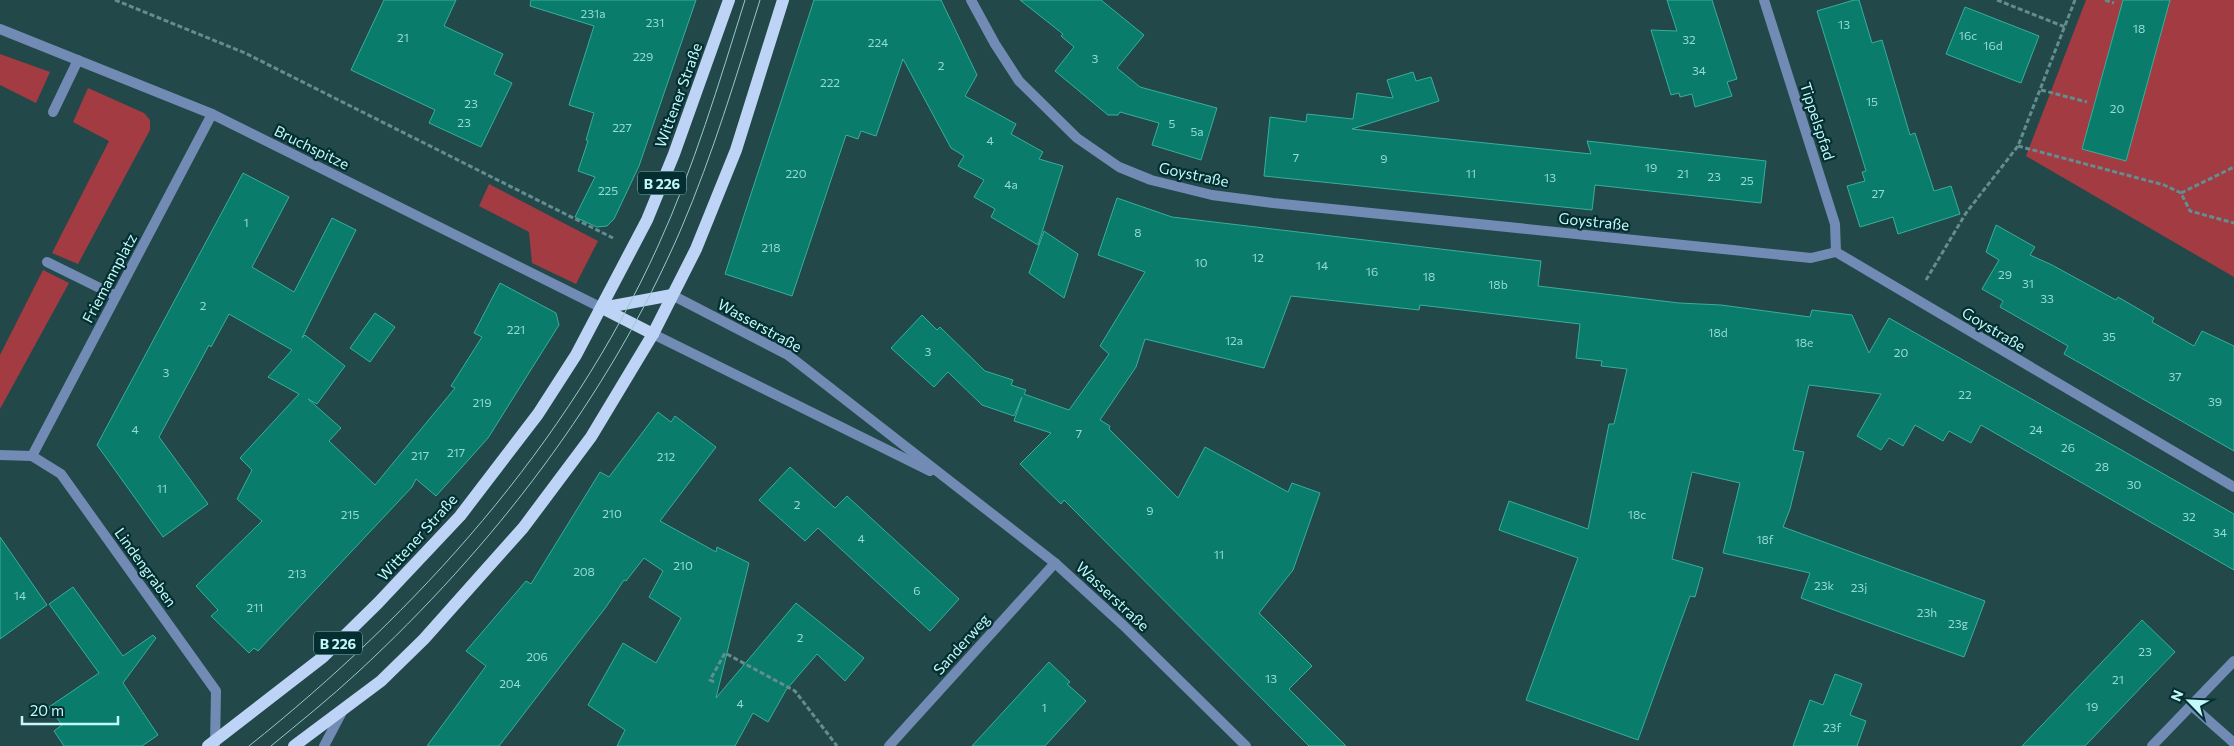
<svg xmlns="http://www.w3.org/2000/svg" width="2234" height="746" font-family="Commissioner,sans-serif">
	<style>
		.green { fill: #a33b43 }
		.building { fill: #097c6c; stroke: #37af9b }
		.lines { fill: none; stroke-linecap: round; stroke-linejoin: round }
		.path { stroke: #628e90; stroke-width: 3; stroke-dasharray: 5 2.5; stroke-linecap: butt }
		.service { stroke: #718bb5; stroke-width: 10 }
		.minor { stroke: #718bb5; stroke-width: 10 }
		.tertiary { stroke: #718bb5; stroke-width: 10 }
		.primary { stroke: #bed4f6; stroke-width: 12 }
		.tram { stroke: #97c9cb; stroke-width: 1 }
		.labels { text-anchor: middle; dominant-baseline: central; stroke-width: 4.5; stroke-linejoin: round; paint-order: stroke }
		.number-label { font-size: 12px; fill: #94dad7 }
		.shield { fill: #042e30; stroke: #8abcbe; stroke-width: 1 }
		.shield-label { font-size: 14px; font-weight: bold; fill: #c3f9fb }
		.street-label { font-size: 15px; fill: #c3f9fb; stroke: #042e30 }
	</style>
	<rect width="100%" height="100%" fill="#22484a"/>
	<!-- green -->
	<g class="green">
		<path d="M2086,0H2234V277L2026,156Z"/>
		<path d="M0,54L50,72L36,103L0,85Z"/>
		<path d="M88,88L144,113L150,120V130L78,264L52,253L109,141L73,122Z"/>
		<path d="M489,184L598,241L576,284L532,263L529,232L479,206Z"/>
		<path d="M43,270L69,283L0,409V355Z"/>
	</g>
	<!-- building -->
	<g class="building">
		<path d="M384,0H456L444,26L503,54L494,74L512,83L481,147L429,123L435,110L351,70Z"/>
		<path d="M531,0H696L639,166L614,219L607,226L597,227L575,217L595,177L578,171L588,141L586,140L594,113L569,105L594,26L530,6Z"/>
		<path d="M814,0H941L977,75L965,96L1016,124L1011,134L1043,152L1039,159L1063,166L1038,245L991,217L995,209L974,197L984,180L958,166L964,156L951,148L903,59L876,136L861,131L858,139L846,135L792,296L725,274Z"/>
		<path d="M1020,0H1101L1144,35L1117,68L1140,87L1217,108L1201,160L1152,145L1159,123L1120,112L1118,115H1108L1055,71L1074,47L1061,36L1063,34Z"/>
		<path d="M1667,0H1712L1737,79L1727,82L1732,96L1695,107L1692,94L1680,97L1679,93L1671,95L1651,30L1677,31Z"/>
		<path d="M1854,0H1859L1872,43L1882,40L1910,135L1915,133L1934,191L1951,186L1960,214L1898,234L1893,217L1860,227L1847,186L1865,181L1862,172L1866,171L1817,11Z"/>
		<path d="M2123,0H2170L2126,161L2082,149Z"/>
		<path d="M1965,7L2039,36L2021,83L1946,54Z"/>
		<path d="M1413,72L1416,81L1431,77L1439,101L1352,129L1591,154L1587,141L1766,161L1761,203L1595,185L1592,210L1264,176L1270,117L1306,122L1307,114L1353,119L1357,93L1393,98L1387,80Z"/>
		<path d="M243,173L289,197L252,267L294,292L332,218L356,230L302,338L305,335L345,366L317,404L308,399L341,428L329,441L375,485L455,388L451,386L482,337L474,333L500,283L556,313L559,325L488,438L436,496L416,479L412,487L258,651L254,648L249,653L211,616L218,610L196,586L262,521L237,499L252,470L240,458L299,394L268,377L292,350L229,314L211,347L209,345L159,437L208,504L163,537L97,445Z"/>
		<path d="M1117,198L1172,217L1541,261L1538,286L1679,303L1721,305L1810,317L1812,310L1852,315L1869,353L1889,318L2234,514V570L1981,425L1971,443L1949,431L1943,441L1915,425L1903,446L1889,438L1881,450L1857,436L1881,394L1809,385L1793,450L1804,452L1790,509L1783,527L1985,601L1964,657L1801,598L1810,573L1723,553L1740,483L1692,472L1672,559L1703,568L1695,597L1690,596L1638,740L1526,700L1578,558L1499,530L1509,501L1588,529L1609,424H1614L1627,369L1601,366L1602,361L1576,358L1580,324L1420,305L1419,310L1291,296L1264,368L1145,339L1136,367L1100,420L1110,426L1109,429L1178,498L1205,447L1288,492L1292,483L1320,493L1293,570L1259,613L1312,666L1289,689L1346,746H1309L1064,500L1061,504L1020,464L1051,433L1014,421L1022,397L1014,416L982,405L948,372L934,387L891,348L922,315L937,330L940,327L985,371L1013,380L1011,385L1026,390L1024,394L1069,410L1109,354L1100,346L1145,272L1098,255Z"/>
		<path d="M1996,225L2035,247L2030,255L2052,265L2116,300L2118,297L2154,318L2152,322L2194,346L2202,331L2234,346V451L2064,354L2068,346L2000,307L2003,301L1982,289L1999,260L1986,252Z"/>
		<path d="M1044,231L1078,254L1064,298L1029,273Z"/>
		<path d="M375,313L395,327L370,362L350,348Z"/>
		<path d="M658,412L671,422L675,416L716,447L660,521L716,552L717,547L749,563L716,698L796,603L864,658L845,681L817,654L786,690L768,722L753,713L735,746H617L625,730L588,705L623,643L656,663L681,618L649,597L663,571L644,558L626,581L624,580L606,607L499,746H427L486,666L466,651L526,581L531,584L600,472L609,477Z"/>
		<path d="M790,467L835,508L847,496L959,599L930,631L818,528L805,541L759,500Z"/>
		<path d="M0,537L47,605L0,639Z"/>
		<path d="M73,587L123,656L153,635L156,638L123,683L158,735L142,746H64L54,731L62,725L49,707L99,673L49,604Z"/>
		<path d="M2142,620L2175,652L2147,681L2085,746H2022Z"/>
		<path d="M1049,662L1070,682L1067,684L1086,701L1045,746H972Z"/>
		<path d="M1835,674L1862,684L1850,715L1866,721L1857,746H1793L1810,700L1823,705Z"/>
	</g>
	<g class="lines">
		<!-- path -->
		<g class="path">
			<path d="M115,0L245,53L613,238"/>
			<path d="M1997,0L2065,27"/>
			<path d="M2105,0L2114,3"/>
			<path d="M2041,90L2087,102"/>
			<path d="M2018,146L2164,185L2181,193L2190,211L2234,223"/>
			<path d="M2181,193L2234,167"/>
			<path d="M1926,280L1966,213L2018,146L2075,0"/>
			<path d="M714,682L710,680L725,653L795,691L837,746"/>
		</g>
		<!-- service -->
		<g class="service">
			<path d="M53,112L78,60"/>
			<path d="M47,262L116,296"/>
		</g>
		<!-- minor -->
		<g class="minor">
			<path d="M971,0L995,44L1019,81L1077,138L1119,167L1151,180L1212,195L1273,203L1811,258L1836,252L2234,487"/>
			<path d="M1764,0L1835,224L1836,252"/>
			<path d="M0,29L212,114L602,308"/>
			<path d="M0,455L32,456L61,474L216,691L215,745"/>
			<path d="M32,456L212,114"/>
			<path d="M2191,705L2234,743"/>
			<path d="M324,746L342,712"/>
			<path d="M889,746L1055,563"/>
			<path d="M2152,746L2234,661"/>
		</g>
		<!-- tertiary -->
		<g class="tertiary">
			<path d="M672,295L788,355L1055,563L1123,625L1246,746"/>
			<path d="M653,334L930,471"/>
		</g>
		<!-- primary -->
		<g class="primary">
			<path d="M602,308L672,295"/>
			<path d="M602,308L653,334"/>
			<path d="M208,746L323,657L378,603L460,516L538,414L576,355L647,220L674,154L729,0"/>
			<path d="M294,746L381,681L424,639L523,528L591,437L653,334L696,249L736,150L783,0"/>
		</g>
		<!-- tram -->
		<g class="tram">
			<path d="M249,746C418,611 567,446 658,246C694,167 719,83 745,0"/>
			<path d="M271,746C300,722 330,698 358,672C493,547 608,398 681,229C713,154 736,77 760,0"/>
		</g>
	</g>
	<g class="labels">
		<!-- number labels -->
		<g class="number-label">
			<text x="593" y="13">231a</text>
			<text x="655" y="22">231</text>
			<text x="1844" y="24">13</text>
			<text x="2139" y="28">18</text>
			<text x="1968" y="35">16c</text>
			<text x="403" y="37">21</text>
			<text x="1689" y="39">32</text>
			<text x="878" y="42">224</text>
			<text x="1993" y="45">16d</text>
			<text x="643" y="56">229</text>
			<text x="1095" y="58">3</text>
			<text x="941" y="65">2</text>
			<text x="1699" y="70">34</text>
			<text x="830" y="82">222</text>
			<text x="1872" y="101">15</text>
			<text x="471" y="103">23</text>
			<text x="2117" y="108">20</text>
			<text x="464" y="122">23</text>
			<text x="1172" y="123">5</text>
			<text x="622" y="127">227</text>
			<text x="1197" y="131">5a</text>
			<text x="990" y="140">4</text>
			<text x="1296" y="157">7</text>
			<text x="1384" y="158">9</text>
			<text x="1651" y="167">19</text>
			<text x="796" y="173">220</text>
			<text x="1471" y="173">11</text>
			<text x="1683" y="173">21</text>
			<text x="1714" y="176">23</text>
			<text x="1550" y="177">13</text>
			<text x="1747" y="180">25</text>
			<text x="1011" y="184">4a</text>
			<text x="608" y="190">225</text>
			<text x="1878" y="193">27</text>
			<text x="246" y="222">1</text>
			<text x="1138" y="232">8</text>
			<text x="771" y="247">218</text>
			<text x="1258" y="257">12</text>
			<text x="1201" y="262">10</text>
			<text x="1322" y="265">14</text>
			<text x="1372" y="271">16</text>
			<text x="2005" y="274">29</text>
			<text x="1429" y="276">18</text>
			<text x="2028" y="283">31</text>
			<text x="1498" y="284">18b</text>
			<text x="2047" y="298">33</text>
			<text x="203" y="305">2</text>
			<text x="516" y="329">221</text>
			<text x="1718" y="332">18d</text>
			<text x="2109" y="336">35</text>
			<text x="1234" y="340">12a</text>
			<text x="1804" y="342">18e</text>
			<text x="928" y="351">3</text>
			<text x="1901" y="352">20</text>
			<text x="166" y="372">3</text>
			<text x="2175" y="376">37</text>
			<text x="1965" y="394">22</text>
			<text x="2215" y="401">39</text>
			<text x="482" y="402">219</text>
			<text x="135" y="429">4</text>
			<text x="2036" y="429">24</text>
			<text x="1079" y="433">7</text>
			<text x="2068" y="447">26</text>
			<text x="456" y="452">217</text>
			<text x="420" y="455">217</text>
			<text x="666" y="456">212</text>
			<text x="2102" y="466">28</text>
			<text x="2134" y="484">30</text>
			<text x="162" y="488">11</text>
			<text x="797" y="504">2</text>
			<text x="1150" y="510">9</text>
			<text x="612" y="513">210</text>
			<text x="350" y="514">215</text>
			<text x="1637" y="514">18c</text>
			<text x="2189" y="516">32</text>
			<text x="2220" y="532">34</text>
			<text x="861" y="538">4</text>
			<text x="1765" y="539">18f</text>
			<text x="1219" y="554">11</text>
			<text x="683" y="565">210</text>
			<text x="584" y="571">208</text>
			<text x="297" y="573">213</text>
			<text x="1824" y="585">23k</text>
			<text x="1859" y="587">23j</text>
			<text x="917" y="590">6</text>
			<text x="20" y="595">14</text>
			<text x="255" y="607">211</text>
			<text x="1927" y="612">23h</text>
			<text x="1958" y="623">23g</text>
			<text x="800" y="637">2</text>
			<text x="2145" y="651">23</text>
			<text x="537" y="656">206</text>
			<text x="1271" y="678">13</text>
			<text x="2118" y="679">21</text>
			<text x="510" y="683">204</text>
			<text x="740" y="703">4</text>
			<text x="2092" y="706">19</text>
			<text x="1044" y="707">1</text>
			<text x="1832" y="727">23f</text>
		</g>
		<!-- shield labels -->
		<g class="shield">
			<rect x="638" y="171.5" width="48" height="23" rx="4"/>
			<rect x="314" y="631.5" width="48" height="23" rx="4"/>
		</g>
		<g class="shield-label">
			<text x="662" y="183">B 226</text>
			<text x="338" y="643">B 226</text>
		</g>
		<!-- street labels -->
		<g class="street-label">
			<text transform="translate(678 95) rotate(-70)">Wittener Straße</text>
			<text transform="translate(1818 121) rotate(72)">Tippelspfad</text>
			<text transform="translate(312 147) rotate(26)">Bruchspitze</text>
			<text transform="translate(1194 174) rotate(12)">Goystraße</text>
			<text transform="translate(1594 221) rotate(6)">Goystraße</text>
			<text transform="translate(109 278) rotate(-62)">Friemannplatz</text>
			<text transform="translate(760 325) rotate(29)">Wasserstraße</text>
			<text transform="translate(1994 329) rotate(31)">Goystraße</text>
			<text transform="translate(417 537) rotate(-48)">Wittener Straße</text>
			<text transform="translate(146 567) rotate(54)">Lindengraben</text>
			<text transform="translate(1113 596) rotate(43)">Wasserstraße</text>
			<text transform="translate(961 644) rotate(-48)">Sanderweg</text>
		</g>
	</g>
	<!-- north arrow -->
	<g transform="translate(2189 701) rotate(294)" stroke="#042e30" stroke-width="4" paint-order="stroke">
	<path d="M0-4L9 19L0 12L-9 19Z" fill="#c3f9fb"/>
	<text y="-8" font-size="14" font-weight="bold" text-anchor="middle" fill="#c3f9fb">N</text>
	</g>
	<!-- scale -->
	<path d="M22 716v8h96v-8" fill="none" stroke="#c3f9fb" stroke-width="2.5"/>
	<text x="30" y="716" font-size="15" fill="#c3f9fb" stroke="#042e30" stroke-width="4" paint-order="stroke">20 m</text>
</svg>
